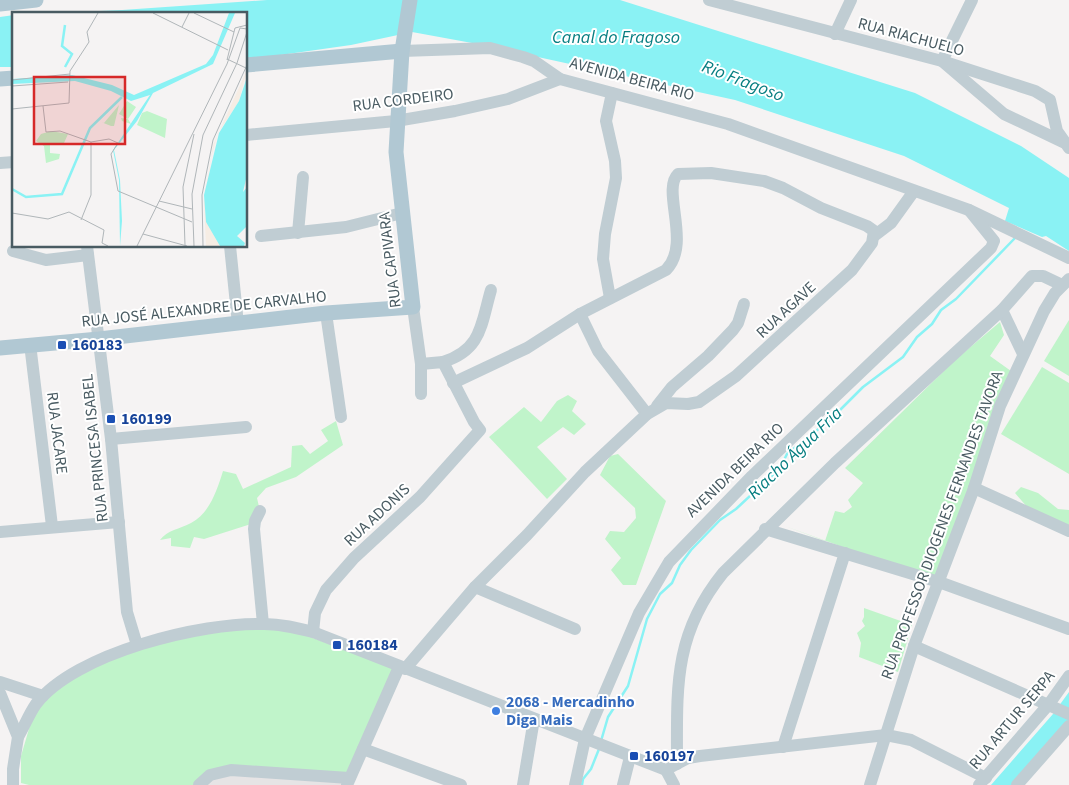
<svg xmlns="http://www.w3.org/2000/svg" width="1069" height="785" font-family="'Source Sans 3',sans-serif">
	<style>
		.education { fill: #e6e4e5 }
		.green { fill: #c0f4ca }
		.water { fill: #8af2f4 }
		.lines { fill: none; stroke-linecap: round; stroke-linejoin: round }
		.stream { stroke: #8af2f4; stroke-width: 2.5 }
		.minor { stroke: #c0cdd3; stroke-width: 12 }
		.major { stroke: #b1c8d3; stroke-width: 15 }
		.transit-dot { fill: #1a4fb4; stroke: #fff; stroke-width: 2 }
		.shop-dot { fill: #3f7fe0; stroke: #fff; stroke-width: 2 }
		.labels { text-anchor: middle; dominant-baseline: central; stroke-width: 4; stroke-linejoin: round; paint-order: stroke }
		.street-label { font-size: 16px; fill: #495b62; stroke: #fff }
		.transit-label { font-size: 16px; font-weight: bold; fill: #164399; stroke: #fff; text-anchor: start }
		.shop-label { font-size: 16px; font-weight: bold; fill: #366cbe; stroke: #fff; text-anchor: start }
		.water-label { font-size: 18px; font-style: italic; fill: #077e81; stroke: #fff }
		.inset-river { fill: none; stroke: #8af2f4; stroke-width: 2.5 }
		.inset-road { fill: none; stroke: #b0b6b9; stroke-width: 1 }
		.view { fill: #d62828; fill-opacity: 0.15; stroke: #d62828; stroke-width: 2.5 }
		.inset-edge { fill: none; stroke: #495b62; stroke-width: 2.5 }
	</style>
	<rect width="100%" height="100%" fill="#f5f3f3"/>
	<!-- education -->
	<path class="education" d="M211,770L347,774L342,785H193Z"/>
	<!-- green -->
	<g class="green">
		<path d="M1069,320V376L1044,361Z"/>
		<path d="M1000,322L1004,335L990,356L1011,371L939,582L785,526L825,541L835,511L844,513L852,507L848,500L863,483L845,468L955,360Z"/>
		<path d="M1042,367L1069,383V474L1001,434Z"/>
		<path d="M568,395L577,401L572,411L586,424L574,435L563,427L537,447L567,479L547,499L489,437L524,407L541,422L557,401Z"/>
		<path d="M336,421L343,445L296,477L266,488L257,498L260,511L251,524L204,539L194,537L190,548L171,546V538L160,540C167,530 180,529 191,523C210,513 217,490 223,471L236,474L243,489L291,467L292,446L302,445L310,454L328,441L321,430Z"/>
		<path d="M618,454L666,501L636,585H623L611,570L621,558L605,539L610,531L624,532L636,518L635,508L600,475L610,456Z"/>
		<path d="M1021,487L1038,493L1058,509L1069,510V530L1035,516L1015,493Z"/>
		<path d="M864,608L912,625L898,672L859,657L861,643L857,633L865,626L862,621L864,617Z"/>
		<path d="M280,626L395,668L352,774L211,770L193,785H29L21,783V756L36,705L72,676L143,644L199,630Z"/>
	</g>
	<!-- water -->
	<g class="water">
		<path d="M267,0H620L915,93L1021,146L1069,178V251L1046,236L1042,237L1005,221L1009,208L904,156L735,100L483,45L412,32L351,45L246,60V14H32L122,10Z"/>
		<path d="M14,15V67H0V17Z"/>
		<path d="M1069,692V720L1012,785H991L1053,714Z"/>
	</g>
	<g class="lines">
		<!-- stream -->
		<g class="stream">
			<path d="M601,741L608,717L628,686L647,619L660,594L672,583L680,565L691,550L720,520L736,509L780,468L787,454L831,419L863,387L903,357L917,337L932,324L941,310L956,299L1015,238"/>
			<path d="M582,785L583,779L591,769L599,749"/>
		</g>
		<!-- minor -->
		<g class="minor">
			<path d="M709,0L942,61L1035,91L1050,100L1057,131L1069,148"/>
			<path d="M972,0L942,61L1004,114L1063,142"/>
			<path d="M835,34L851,0"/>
			<path d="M402,51L490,48L523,57L534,61L560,79L728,124L969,210L1069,258"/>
			<path d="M246,135L396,121L455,111L508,99L560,79"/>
			<path d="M0,163L14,162"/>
			<path d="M298,233L303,177"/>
			<path d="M261,236L346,227L402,213"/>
			<path d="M874,236L891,223L914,191"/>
			<path d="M87,246L111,439L127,612L137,645"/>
			<path d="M230,246L238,324"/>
			<path d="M13,251L46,260L88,255"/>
			<path d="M610,298L603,259L605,234L616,178L615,161L606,121L612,93"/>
			<path d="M1002,310L1023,354"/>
			<path d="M326,313L341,417"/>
			<path d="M580,314L598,351L647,414"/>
			<path d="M30,344L52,526"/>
			<path d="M443,362C482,350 481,324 491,290"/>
			<path d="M421,364V394"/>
			<path d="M657,406L672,387L708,356L733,330L738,323L744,304"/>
			<path d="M111,439L246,427"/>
			<path d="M974,488L1069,531"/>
			<path d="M260,511L255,521L254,529L263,624"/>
			<path d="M765,529L939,582L1069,629"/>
			<path d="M0,532L119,522"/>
			<path d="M475,587L575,629"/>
			<path d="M313,632L315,613L326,590L354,558L420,497L480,430L474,422L443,362L421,364L413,307"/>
			<path d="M914,646L1069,714"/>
			<path d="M405,669L475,587L527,535L585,472L647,414L666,403L688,404L699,402L736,376L852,270L872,243L874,231L867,226L821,208L783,188L764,181L711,173L678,174C661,190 692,244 666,270L580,314L527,348L453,383"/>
			<path d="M0,682L43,696"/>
			<path d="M0,693L18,737L13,769V785"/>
			<path d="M18,737C24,727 29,714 36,704C75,653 202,622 264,624C281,624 297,628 313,632L666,770"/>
			<path d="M783,747L845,553"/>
			<path d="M363,749L461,785"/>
			<path d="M677,764C677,688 673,635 723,573L835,463L1002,310L1032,276H1043L1062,285"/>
			<path d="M671,767L688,758L700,756L886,735L911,740L986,778"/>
			<path d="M666,770L674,785"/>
			<path d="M199,785L210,775L231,770L349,778"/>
			<path d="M347,785L399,667"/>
			<path d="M523,785L534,719"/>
			<path d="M575,785L585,739L639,613L669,562L752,476L991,248L994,241L969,210"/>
			<path d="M623,785L630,757"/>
			<path d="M870,785L914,646L973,491L1000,406L1044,311L1055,293L1069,279"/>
			<path d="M979,785L1049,704L1069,676"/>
			<path d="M1017,785L1069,726"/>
		</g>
		<!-- major -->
		<g class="major">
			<path d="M0,4L36,0"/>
			<path d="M246,65L402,51"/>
			<path d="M0,79L14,78"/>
			<path d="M0,348L99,339L326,313L413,307L396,152L402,51L410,0"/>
		</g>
	</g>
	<!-- markers -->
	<g class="transit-dot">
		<rect x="57" y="340" width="10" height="10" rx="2.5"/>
		<rect x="106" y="414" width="10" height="10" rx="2.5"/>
		<rect x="332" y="640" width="10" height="10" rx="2.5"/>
		<rect x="629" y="751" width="10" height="10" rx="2.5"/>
	</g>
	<circle class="shop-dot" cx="496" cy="711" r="5"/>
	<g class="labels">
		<!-- street labels -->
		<g class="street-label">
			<text transform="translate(911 37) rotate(15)">RUA RIACHUELO</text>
			<text transform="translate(632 79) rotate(15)">AVENIDA BEIRA RIO</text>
			<text transform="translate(403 100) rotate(-7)">RUA CORDEIRO</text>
			<text transform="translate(390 260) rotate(-97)">RUA CAPIVARA</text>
			<text transform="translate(204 309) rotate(-6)">RUA JOSÉ ALEXANDRE DE CARVALHO</text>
			<text transform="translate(786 310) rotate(-43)">RUA AGAVE</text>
			<text transform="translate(57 433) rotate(83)">RUA JACARE</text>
			<text transform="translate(95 448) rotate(-96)">RUA PRINCESA ISABEL</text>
			<text transform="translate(735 470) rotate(-44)">AVENIDA BEIRA RIO</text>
			<text transform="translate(377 515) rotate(-43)">RUA ADONIS</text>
			<text transform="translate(942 525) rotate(-70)">RUA PROFESSOR DIOGENES FERNANDES TAVORA</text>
			<text transform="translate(1012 720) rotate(-50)">RUA ARTUR SERPA</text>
		</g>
		<!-- transit labels -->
		<g class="transit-label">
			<text x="72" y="345">160183</text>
			<text x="121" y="419">160199</text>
			<text x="347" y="645">160184</text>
			<text x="644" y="756">160197</text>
		</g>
		<!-- shop labels -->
		<g class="shop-label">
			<text x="506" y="702">2068 - Mercadinho<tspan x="506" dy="18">Diga Mais</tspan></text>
		</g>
		<!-- water labels -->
		<g class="water-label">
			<text x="616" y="37">Canal do Fragoso</text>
			<text transform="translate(743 81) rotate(21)">Rio Fragoso</text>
			<text transform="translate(795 453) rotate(-44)">Riacho Água Fria</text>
		</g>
	</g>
	<!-- overview -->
	<g transform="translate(12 12)">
		<rect width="235" height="235" fill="#f5f3f3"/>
		<path d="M115,89L124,95L116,107L119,112L110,109L109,106L116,107L107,102ZM107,93L102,114H99L89,110L92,111ZM135,99L155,107L153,126L125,113L130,101ZM39,119L56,122L52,131L38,132V141L48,142L47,147L34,151L32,134L24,129L29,122Z" fill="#c0f4ca"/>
		<path d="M235,58L227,89L206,121L199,146L193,200L208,234H194L192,190L201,133Z" fill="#f6ede4"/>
		<path d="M217,1H223L201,52L141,81L125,109L102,138L108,168L110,209L108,234L107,168L101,138L138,83L119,89L99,79L63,69L0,72V67L60,63L100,73L122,83L194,52L201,43ZM235,65V163L231,180L235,175V214L225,224L233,231L232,234H208L194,210L192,183L207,121L227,89Z" fill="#8af2f4"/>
		<path class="inset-river" d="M53,13L50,34L60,42L53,55M0,177L14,185L50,182L78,116L110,85"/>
		<path class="inset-road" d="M141,1L216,38M182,1L222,20M170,15L177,1M215,47L234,56M215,48L223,16L235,13M0,68L58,62M0,74L56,70M31,94L34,120L48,119L79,130M0,97L57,91L58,59L77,30L75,20L86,1M79,130L97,127L106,131L99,142L106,179L180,210M147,189L180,197M0,201L36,207L57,200L92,218L90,231L96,234M69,208L79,183V130M131,222L175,234M173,233L171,175L182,122M125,234L215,52L228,16L235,17M182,234L180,182L191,123L225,51L235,20M191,234L190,183L201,128L235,53"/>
		<path class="view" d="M22,65H113V132H22Z"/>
		<rect width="235" height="235" class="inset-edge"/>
	</g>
</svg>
